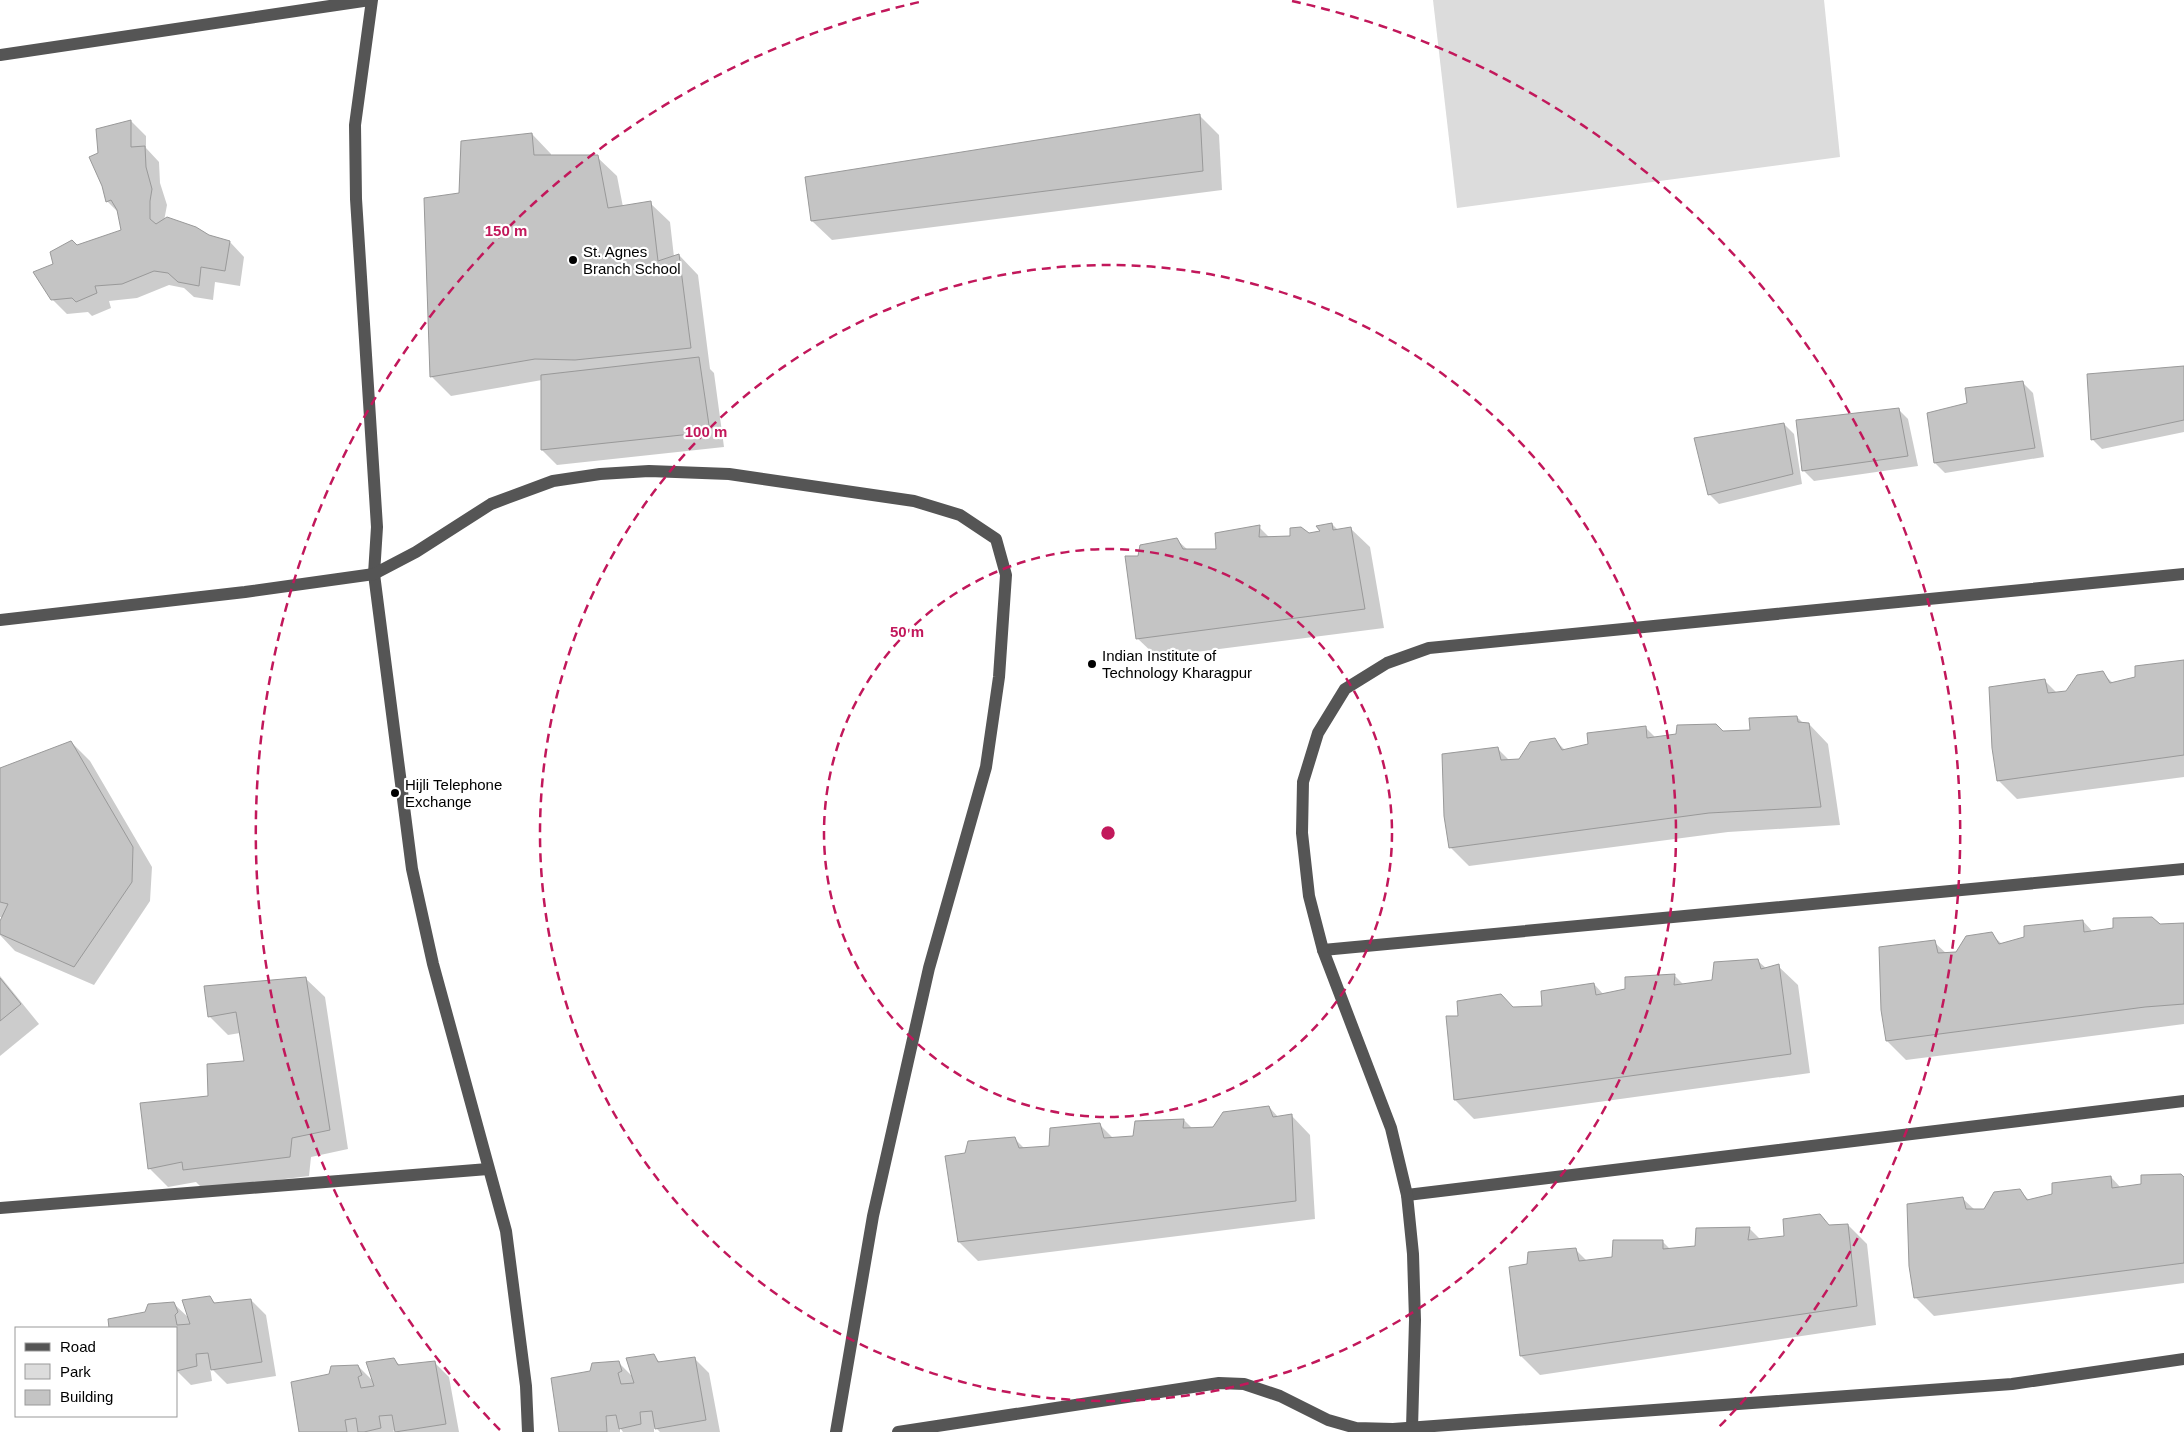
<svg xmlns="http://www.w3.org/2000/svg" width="2184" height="1432" font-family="Arial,sans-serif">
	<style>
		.green { fill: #dcdcdc }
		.shadow { fill: #0003 }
		.building { fill: #c4c4c4; stroke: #999 }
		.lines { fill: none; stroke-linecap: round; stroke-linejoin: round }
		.minor { stroke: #555; stroke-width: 12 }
		.ring { fill: none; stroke: #c2185b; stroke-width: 2.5; stroke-dasharray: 9 6 }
		.poi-dot { fill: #000; stroke: #fff; stroke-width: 2 }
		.labels { text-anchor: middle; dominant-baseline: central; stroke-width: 4.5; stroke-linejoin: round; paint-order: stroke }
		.poi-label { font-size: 15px; fill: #000; stroke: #fff; text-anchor: start }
		.centre { fill: #c2185b; stroke: #fff; stroke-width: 2.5 }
		.ring-label { font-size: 15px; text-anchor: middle; font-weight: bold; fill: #c2185b; stroke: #fff; stroke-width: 4.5; stroke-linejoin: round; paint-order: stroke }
	</style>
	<rect width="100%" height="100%" fill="#fff"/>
	<!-- green -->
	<path class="green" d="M1433,0H1824L1840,157L1457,208Z"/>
	<!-- shadow -->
	<g class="shadow">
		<path d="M1200,116L1219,135L1222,190L832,240L812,221L807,178Z"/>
		<path d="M131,121L146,136V148L159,162L160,183L167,205L164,221L230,242L244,257L240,286L215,282L213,300L194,297L184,288L169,285L137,298L109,301L111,308L92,316L88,312L67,314L52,299L55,264L76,246L123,231L119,213L107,201L97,129Z"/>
		<path d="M532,134L551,154V156L597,157L617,176L623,207L650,203L670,222L674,257L679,255L698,275L710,369L714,373L724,447L557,465L542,450V380L451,396L432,377L425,199L460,195Z"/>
		<path d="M2184,367V432L2102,449L2092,439Z"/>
		<path d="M2023,383L2033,393L2044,457L1945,473L1935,463L1968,404Z"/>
		<path d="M1898,409L1908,419L1918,466L1814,481L1804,471Z"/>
		<path d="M1784,424L1794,434L1802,484L1719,504L1709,494Z"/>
		<path d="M1332,524L1338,530L1350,528L1370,547L1384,628L1157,657L1137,638L1139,557L1177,540L1188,550H1217L1259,527L1270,538L1322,532Z"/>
		<path d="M2184,661V777L2017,799L1998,780L2045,681L2057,693L2067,692L2102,673L2113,683L2137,678Z"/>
		<path d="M1797,717L1804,724H1809L1828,744L1840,825L1728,832L1469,866L1450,847L1497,748L1510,761L1520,760L1555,740L1566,751L1646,728L1656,738L1751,731Z"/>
		<path d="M71,742L90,761L152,867L150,901L94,985L15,951L0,935V924L3,917H0V769Z"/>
		<path d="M2083,921L2093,932L2184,925V1024L1906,1060L1887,1041L1934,942L1947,954H1957L1991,934L2002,944Z"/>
		<path d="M1758,961L1767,969L1778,966L1798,985L1810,1073L1474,1119L1455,1100L1514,1009L1543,1008L1594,984L1604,995L1674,975L1684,985L1713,981Z"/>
		<path d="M0,976L39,1024L0,1056Z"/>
		<path d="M305,978L325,997L348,1149L311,1157L309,1176L203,1189L196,1182L168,1187L149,1168L209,1098L245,1062L240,1033L228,1035L209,1016Z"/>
		<path d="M1269,1107L1279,1118L1291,1115L1310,1135L1315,1219L978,1261L959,1242L966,1154L1014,1138L1025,1149L1051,1147L1099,1124L1114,1139L1134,1137L1184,1120L1193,1129L1213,1128Z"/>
		<path d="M2111,1177L2121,1188L2184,1178V1283L1934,1316L1915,1297L1962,1198L1975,1210H1985L2019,1190L2030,1201Z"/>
		<path d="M1848,1225L1867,1244L1876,1325L1540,1375L1521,1356L1528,1265L1575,1249L1587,1261L1613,1259L1662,1241L1670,1249L1696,1247L1749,1228L1761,1240L1785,1238L1830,1227Z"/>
		<path d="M209,1297L216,1304L251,1300L266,1315L276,1376L227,1384L210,1367L212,1381L191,1385L176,1370V1328H110L109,1320L146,1313L174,1304L190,1319Z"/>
		<path d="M653,1356L661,1363L694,1358L709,1373L720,1432H660L654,1426V1432H623L620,1428V1432H561L591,1372L618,1362L633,1377Z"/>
		<path d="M393,1359L401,1366L434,1362L449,1377L459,1432H396L393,1430L394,1432H300L330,1375L358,1366L373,1381Z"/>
	</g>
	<!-- building -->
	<g class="building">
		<path d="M1200,114L1203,171L811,221L805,177Z"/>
		<path d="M131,120V147L145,146L146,167L152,189L150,201V219L156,224L167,217L196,227L209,235L230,241L225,271L201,267L199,286L178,282L168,273L154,271L122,284L95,286L97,293L76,302L72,298L51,300L33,272L53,264L50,252L72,240L77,245L121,230L117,210L111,200L106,202L102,186L89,157L98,153L96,129Z"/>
		<path d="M532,133L534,155H598L608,208L651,201L658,261L679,254L691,348L575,360L535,359L430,377L424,198L459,193L461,141Z"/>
		<path d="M699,357L710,432L541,450V375Z"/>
		<path d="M2184,366V420L2091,440L2087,374Z"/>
		<path d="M2023,381L2035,448L1934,463L1927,413L1967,403L1965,388Z"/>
		<path d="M1899,408L1908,456L1802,471L1796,420Z"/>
		<path d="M1784,423L1793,474L1708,495L1694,438Z"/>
		<path d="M1332,523L1333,530L1351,527L1365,609L1136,639L1125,556H1138L1140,545L1177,538L1183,549H1216L1215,533L1260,525L1259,537L1290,536V528L1301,527L1309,533L1320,531L1316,526Z"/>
		<path d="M2184,660V755L1997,781L1992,748L1989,687L2045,679L2048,693L2066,691L2077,675L2103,671L2110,683L2135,677V666Z"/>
		<path d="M1797,716L1798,722L1809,723L1821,807L1709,813L1449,848L1444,816L1442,754L1498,747L1501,760L1519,759L1530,742L1555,738L1562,750L1588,744L1587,733L1646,726L1647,738L1676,734L1677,725L1716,724L1723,731L1750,730L1749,718Z"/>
		<path d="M71,741L133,847L132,882L74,967L0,934V921L8,904L0,902V768Z"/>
		<path d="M2152,917L2160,924L2184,923V1004L2145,1007L1886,1041L1881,1010L1879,947L1935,940L1938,953L1956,952L1966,936L1992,932L1999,944L2024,937V926L2083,920L2084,932L2113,928V918Z"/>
		<path d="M1758,959L1761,969L1779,964L1791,1054L1454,1100L1446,1016H1458L1457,1001L1501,994L1513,1007L1542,1006L1541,991L1594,983L1596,995L1625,989V977L1675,974L1674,985L1712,980L1714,962Z"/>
		<path d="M306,977L330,1130L292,1138L290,1157L183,1170L182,1162L148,1169L140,1103L208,1096L207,1064L244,1061L236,1012L208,1017L204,986Z"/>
		<path d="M0,978L21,1004L0,1021Z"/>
		<path d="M1269,1106L1273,1117L1292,1114L1296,1201L958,1242L945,1156L965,1153L968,1141L1015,1137L1019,1148L1049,1146L1050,1128L1100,1123L1104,1138L1133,1136L1135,1121L1184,1119L1183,1128L1213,1127L1223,1112Z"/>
		<path d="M2181,1174L2184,1177V1263L1914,1298L1909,1266L1907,1204L1963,1197L1966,1209H1984L1994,1192L2020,1189L2027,1200L2052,1194V1183L2111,1176L2112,1188L2141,1184V1175Z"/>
		<path d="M1820,1214L1829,1225L1848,1224L1857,1306L1520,1356L1509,1267L1527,1264L1528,1252L1576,1248L1579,1261L1612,1257L1613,1240H1663V1249L1695,1246L1696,1228L1750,1227L1748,1240L1784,1236L1783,1219Z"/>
		<path d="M210,1296L214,1303L251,1299L262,1362L211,1370L208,1353L196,1354L197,1366L176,1371V1328H109L108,1319L145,1312L148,1304L174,1302L178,1312L175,1315L177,1325L190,1324L182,1300Z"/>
		<path d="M654,1354L658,1362L695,1357L706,1420L655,1429L652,1411L640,1412L641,1424L619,1429L616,1415L606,1416L607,1432H559L551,1378L590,1371L592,1363L619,1361L622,1371L618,1373L621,1384L634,1383L626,1358Z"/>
		<path d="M394,1358L398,1365L435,1361L446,1424L395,1432L392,1415L379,1416L381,1428L364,1432H358L356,1418L345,1420L347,1432H299L291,1382L329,1374L331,1366L358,1365L362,1375L358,1377L361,1388L374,1386L366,1362Z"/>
	</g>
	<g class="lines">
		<!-- minor -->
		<g class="minor">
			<path d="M372,0L355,125L356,199L377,527L374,574L412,869L433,964L506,1231L526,1386L528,1432"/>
			<path d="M0,55L370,0"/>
			<path d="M0,620L245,592L374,574L416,552L491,504L553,481L600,474L649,471L729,474L914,501L960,515L996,539L1006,575L999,677L986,767L929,968L873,1216L836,1432"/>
			<path d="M1323,950L2184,869"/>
			<path d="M1407,1195L2184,1101"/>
			<path d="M0,1208L488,1169"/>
			<path d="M1412,1428L1415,1320L1413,1254L1407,1195L1391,1128L1323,950L1309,896L1302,833L1303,782L1318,733L1345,689L1387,663L1429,648L2184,574"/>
			<path d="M898,1432L1219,1383L1244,1384L1280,1396L1328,1420L1356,1428L1393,1429L2012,1384L2184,1359"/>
		</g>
	</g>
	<!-- distance rings -->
	<g class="ring">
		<circle cx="1108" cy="833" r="284"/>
		<circle cx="1108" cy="833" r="568"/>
		<path d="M500 1430A852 852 0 0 1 924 1M1292 1A852 852 0 0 1 1716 1430"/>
	</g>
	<!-- markers -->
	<g class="poi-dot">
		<circle cx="573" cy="260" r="5"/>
		<circle cx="1092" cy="664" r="5"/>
		<circle cx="395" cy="793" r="5"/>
	</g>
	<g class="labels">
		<!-- poi labels -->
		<g class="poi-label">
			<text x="583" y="251">St. Agnes<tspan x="583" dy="17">Branch School</tspan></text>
			<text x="1102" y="655">Indian Institute of<tspan x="1102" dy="17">Technology Kharagpur</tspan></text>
			<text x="405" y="784">Hijli Telephone<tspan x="405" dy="17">Exchange</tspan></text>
		</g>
	</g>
	<circle cx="1108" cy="833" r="8" class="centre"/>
	<g class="ring-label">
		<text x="506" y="236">150 m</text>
		<text x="706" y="437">100 m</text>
		<text x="907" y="637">50 m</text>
	</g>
	<!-- legend -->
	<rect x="15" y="1327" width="162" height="90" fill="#ffffff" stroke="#999999"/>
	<rect x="25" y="1343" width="25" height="8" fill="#555555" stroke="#999999"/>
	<text x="60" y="1352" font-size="15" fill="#000000">Road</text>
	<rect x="25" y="1364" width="25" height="15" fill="#dcdcdc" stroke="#999999"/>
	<text x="60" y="1377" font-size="15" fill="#000000">Park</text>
	<rect x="25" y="1390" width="25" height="15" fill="#c4c4c4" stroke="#999999"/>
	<text x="60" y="1402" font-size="15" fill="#000000">Building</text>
</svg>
